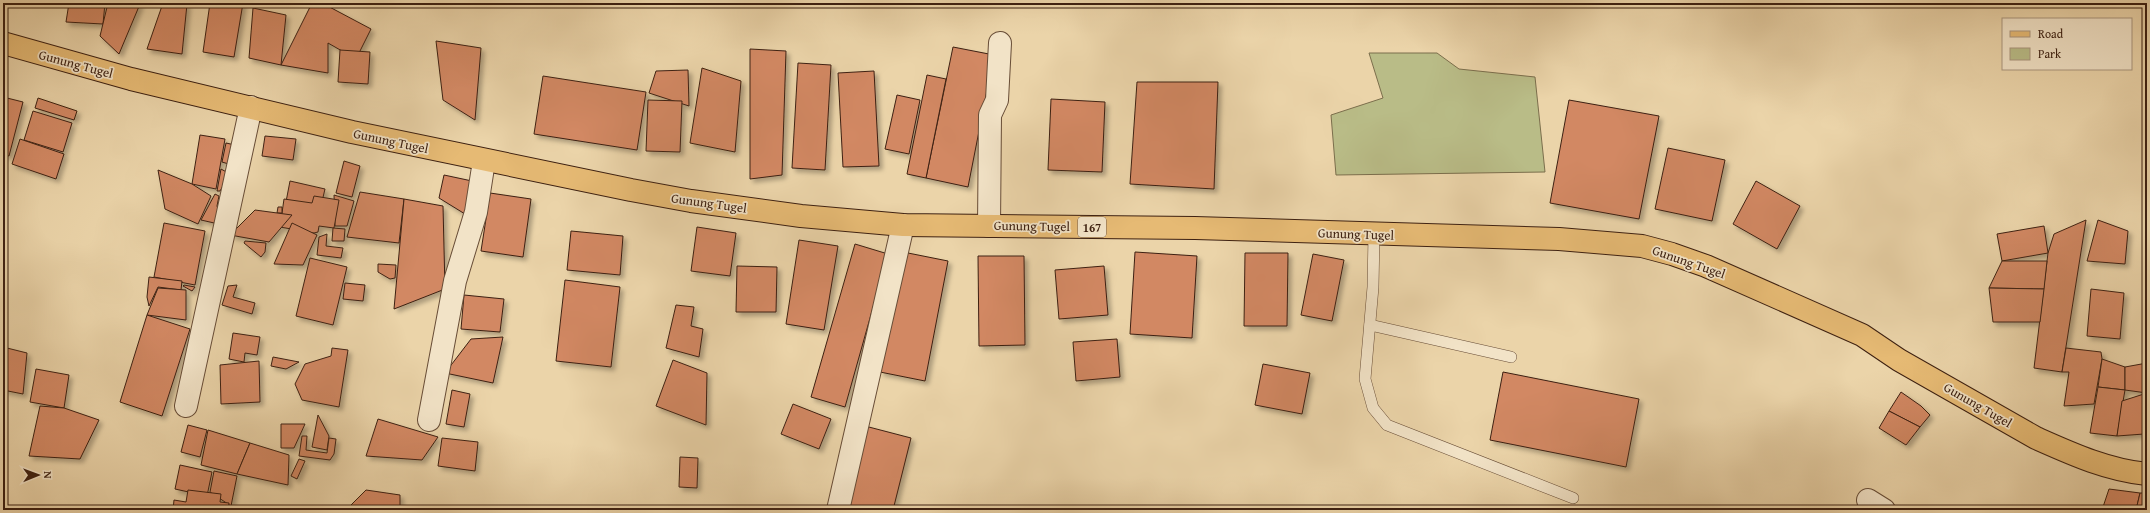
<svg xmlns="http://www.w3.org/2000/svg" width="2150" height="513" font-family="'Gentium Book Plus',serif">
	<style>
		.green { fill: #b9bc87; stroke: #7b6e4c }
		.building { fill: #d28864; stroke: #3d2011; filter: url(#shadow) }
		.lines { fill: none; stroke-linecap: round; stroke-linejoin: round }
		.lane-casing { stroke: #684d37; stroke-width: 12 }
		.street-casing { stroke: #684d37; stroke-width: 24 }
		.primary-casing { stroke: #3d2011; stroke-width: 24 }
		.lane { stroke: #f2e3c7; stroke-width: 11 }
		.street { stroke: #f2e3c7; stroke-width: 22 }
		.primary { stroke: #e6ba74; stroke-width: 22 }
		.labels { text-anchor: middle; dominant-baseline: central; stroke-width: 3.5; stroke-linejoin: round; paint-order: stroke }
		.shield { fill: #f2e3c7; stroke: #735a48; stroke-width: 1 }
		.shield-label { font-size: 12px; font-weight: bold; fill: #3d2011 }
		.street-label { font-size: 13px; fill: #3d2011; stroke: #f2e3c7 }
	</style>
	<defs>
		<filter id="shadow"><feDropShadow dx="3.5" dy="3.5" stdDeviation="2" flood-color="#0004"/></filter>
	</defs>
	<rect width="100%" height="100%" fill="#ebd4a9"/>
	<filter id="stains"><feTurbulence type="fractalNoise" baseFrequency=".005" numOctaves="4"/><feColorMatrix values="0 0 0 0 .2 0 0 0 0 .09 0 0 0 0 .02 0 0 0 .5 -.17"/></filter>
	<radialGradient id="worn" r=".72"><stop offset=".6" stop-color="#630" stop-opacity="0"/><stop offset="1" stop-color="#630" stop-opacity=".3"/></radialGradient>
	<!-- green -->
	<path class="green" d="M1369,53H1437L1459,69L1535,77L1545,172L1336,175L1331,115L1383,98Z"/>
	<!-- building -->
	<g class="building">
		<path d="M69,3H105L103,24L66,22Z"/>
		<path d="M108,3L140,4L119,54L100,36Z"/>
		<path d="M163,3L187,4L182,54L147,49Z"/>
		<path d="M210,3H243L234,57L203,52Z"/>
		<path d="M312,3H322L371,29L356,59L328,43V73L281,65Z"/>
		<path d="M253,8L286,15L281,65L249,58Z"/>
		<path d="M436,41L481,48L475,120L443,100Z"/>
		<path d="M953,47L994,55L968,187L926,178Z"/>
		<path d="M750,49L786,51L782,175L750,179Z"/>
		<path d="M340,50L370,52L368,84L338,82Z"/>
		<path d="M798,63L831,65L825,170L792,168Z"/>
		<path d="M702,68L741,81L735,152L690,143Z"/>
		<path d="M688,70L689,106L649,93L656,71Z"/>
		<path d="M874,71L879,166L843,167L838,73Z"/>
		<path d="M927,75L946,79L926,178L907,174Z"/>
		<path d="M543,76L646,92L637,150L534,134Z"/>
		<path d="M1137,82H1218L1214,189L1130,184Z"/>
		<path d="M897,95L920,100L909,154L885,149Z"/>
		<path d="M3,97L23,102L9,156L3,154Z"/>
		<path d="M38,98L77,111L74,120L35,108Z"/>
		<path d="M1051,99L1105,102L1102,172L1048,170Z"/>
		<path d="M648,100L682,101L680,152L646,151Z"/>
		<path d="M1569,100L1659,116L1639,219L1550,203Z"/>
		<path d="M33,111L72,123L63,152L24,140Z"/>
		<path d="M200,135L225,139L216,189L192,184Z"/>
		<path d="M265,136L296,139L293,160L262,156Z"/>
		<path d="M20,139L64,154L56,179L12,164Z"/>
		<path d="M226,143L235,145L232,165L222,162Z"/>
		<path d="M1668,148L1725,160L1712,221L1655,209Z"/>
		<path d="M344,161L360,166L352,197L336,193Z"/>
		<path d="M221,169L230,174L220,191H217Z"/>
		<path d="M158,170L192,184L211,196L198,224L165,209Z"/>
		<path d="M444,175L472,181L465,214L439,198Z"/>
		<path d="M290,181L325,189L319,214L285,207Z"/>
		<path d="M1756,181L1800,206L1777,249L1733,224Z"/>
		<path d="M360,192L404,199L399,243L347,237Z"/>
		<path d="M490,193L531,199L523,257L481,251Z"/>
		<path d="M215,194L219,196L217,206L223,225L201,220Z"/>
		<path d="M334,195L354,201L347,226H335Z"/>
		<path d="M314,196L339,200L334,228L319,226L318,232L314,233L280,227L284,199L312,203Z"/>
		<path d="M404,199L443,206L445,289L394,309Z"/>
		<path d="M278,207H282V213H277Z"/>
		<path d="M255,210L292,215L269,242L230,235Z"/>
		<path d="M2086,220L2062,372L2034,368L2048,253L2054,234Z"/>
		<path d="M2098,220L2128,231L2125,264L2087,261Z"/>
		<path d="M164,223L205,231L195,285L154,277Z"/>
		<path d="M292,223L317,235L303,265L274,264Z"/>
		<path d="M2044,226L2048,253L2002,261L1997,234Z"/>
		<path d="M697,227L736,233L730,276L691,271Z"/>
		<path d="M333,228L345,229L344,241H332Z"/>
		<path d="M571,231L623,236L620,275L567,270Z"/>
		<path d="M327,234L326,246L343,248L341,258L317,255L319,237Z"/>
		<path d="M799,240L838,246L824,330L786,324Z"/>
		<path d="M245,241L266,243L265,252L261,257L244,243Z"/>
		<path d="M855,244L888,254L845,407L811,397Z"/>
		<path d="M903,252L948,261L925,381L880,372Z"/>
		<path d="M1135,252L1197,256L1192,338L1130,334Z"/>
		<path d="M1245,253H1288L1287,326H1244Z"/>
		<path d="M1313,254L1344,260L1332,321L1301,315Z"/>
		<path d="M978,256H1024L1025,345L979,346Z"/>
		<path d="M310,258L347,267L333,325L296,316Z"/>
		<path d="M2002,261H2047L2044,289L1989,288Z"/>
		<path d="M378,264L396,265L395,278L390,279L378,272Z"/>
		<path d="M737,266L777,267L776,312H736Z"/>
		<path d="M1104,266L1108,315L1059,319L1055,270Z"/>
		<path d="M149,277L182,281L181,290L158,287L149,306L147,297Z"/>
		<path d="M565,280L620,287L611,367L556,361Z"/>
		<path d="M345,283L365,285L363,301L343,299Z"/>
		<path d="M184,285L195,287L192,291L183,286Z"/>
		<path d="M237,285L233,297L255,303L252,314L222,305L228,286Z"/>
		<path d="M158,288L186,290V320L147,315Z"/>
		<path d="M1989,288L2044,289L2040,322H1993Z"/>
		<path d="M2091,289L2124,293L2120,339L2087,336Z"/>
		<path d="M464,295L504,299L500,332L461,329Z"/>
		<path d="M676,305L694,307L691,326L703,329L699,357L666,348Z"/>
		<path d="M147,315L190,329L162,416L120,402Z"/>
		<path d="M233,333L260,337L257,355L245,353L244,362L229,359Z"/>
		<path d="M503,337L493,383L445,373L471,339Z"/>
		<path d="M1117,339L1120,377L1076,381L1073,342Z"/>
		<path d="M3,347L27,353L23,394L3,390Z"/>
		<path d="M332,348L348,350L339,407L302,400L295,384L305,364L331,356Z"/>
		<path d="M2066,348L2101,352L2102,359L2094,404L2064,406L2069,372H2062Z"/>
		<path d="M273,357L299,362L286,369L271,366Z"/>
		<path d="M2102,359L2125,367V390L2098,387Z"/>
		<path d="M673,360L707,373L706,425L656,406Z"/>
		<path d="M259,361L260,402L221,404L220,365Z"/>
		<path d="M2147,363V393L2125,390V367Z"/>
		<path d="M1263,364L1310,373L1302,414L1255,405Z"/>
		<path d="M36,369L69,375L64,408L30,402Z"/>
		<path d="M1503,372L1639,399L1626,467L1490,440Z"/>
		<path d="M2098,387L2125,390L2117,436L2090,433Z"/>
		<path d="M452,390L470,394L464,427L446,424Z"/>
		<path d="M1901,392L1921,406L1930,415L1920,427L1889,411Z"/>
		<path d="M2147,393L2144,434L2117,436L2122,401Z"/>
		<path d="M793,404L831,419L819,449L781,434Z"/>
		<path d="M40,406L64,408L99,420L80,459L29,456Z"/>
		<path d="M1889,411L1920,427L1906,445L1879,428Z"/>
		<path d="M318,415L329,436L327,450L312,447Z"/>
		<path d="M378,419L438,437L422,460L366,456Z"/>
		<path d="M2147,422V433L2144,434Z"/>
		<path d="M281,424H305L294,448H281Z"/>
		<path d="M188,425L207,430L200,457L181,452Z"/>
		<path d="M865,426L911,438L893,510H844Z"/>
		<path d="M208,430L250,443L237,474L201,465Z"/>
		<path d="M302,436H307L306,450L327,453L329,438L336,439L334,454L330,460L299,456Z"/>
		<path d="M442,438L478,442L475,471L438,466Z"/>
		<path d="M250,443L289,455L288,485L237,474Z"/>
		<path d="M680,457L698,458L697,488L679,487Z"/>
		<path d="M299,459L305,461L297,479L291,476Z"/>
		<path d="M180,465L212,472L207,496L175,489Z"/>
		<path d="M214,471L237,476L231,506L210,492Z"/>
		<path d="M2109,489L2140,493L2136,510H2102Z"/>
		<path d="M188,490L221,494L220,502L229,503L228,510H173L174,500L186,502Z"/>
		<path d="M366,490L400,495V510H346Z"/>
		<path d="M2140,493H2147V510H2136Z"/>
	</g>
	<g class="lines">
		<!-- lane casing -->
		<g class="lane-casing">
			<g id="lane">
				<path d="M1374,235L1373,287L1365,379L1373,408L1387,425L1573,498"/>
				<path d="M1370,325L1511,357"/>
			</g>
		</g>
		<!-- street casing -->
		<g class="street-casing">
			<g id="street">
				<path d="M989,226L990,115L997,100L1000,43"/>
				<path d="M186,406L251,107"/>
				<path d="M429,420L455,281L476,212L484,161"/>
				<path d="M1868,500L1884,510"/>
				<path d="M838,510L903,225"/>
			</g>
		</g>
		<!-- primary casing -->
		<g class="primary-casing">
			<path id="primary" d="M3,43L131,79L352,132L631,190L691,201L801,216L903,225L1195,228L1559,239L1642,246L1672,254L1706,266L1862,335L1899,360L2036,438C2072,454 2107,470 2147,474"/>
		</g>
		<!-- lane -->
		<use href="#lane" class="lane"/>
		<!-- street -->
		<use href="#street" class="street"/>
		<!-- primary -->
		<use href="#primary" class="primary"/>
	</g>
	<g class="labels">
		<!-- shield labels -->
		<rect class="shield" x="1078" y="217" width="28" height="20" rx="3"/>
		<g class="shield-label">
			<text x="1092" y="227">167</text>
		</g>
		<!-- street labels -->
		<g class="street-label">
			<text transform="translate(76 64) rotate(15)">Gunung Tugel</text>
			<text transform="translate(391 141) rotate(12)">Gunung Tugel</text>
			<text transform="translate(709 203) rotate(8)">Gunung Tugel</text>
			<text transform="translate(1032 226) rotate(1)">Gunung Tugel</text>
			<text transform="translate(1356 234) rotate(2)">Gunung Tugel</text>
			<text transform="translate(1689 262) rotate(19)">Gunung Tugel</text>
			<text transform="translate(1978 405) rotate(30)">Gunung Tugel</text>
		</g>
	</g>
	<!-- margin -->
	<rect width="2150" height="513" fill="none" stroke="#ebd4a9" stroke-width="16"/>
	<rect x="4" y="4" width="2142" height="505" fill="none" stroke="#3d2011" stroke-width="2"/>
	<rect x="8" y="8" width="2134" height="497" fill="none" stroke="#3d2011"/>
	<!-- legend -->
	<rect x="2002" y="18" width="130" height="52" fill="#f2e3c7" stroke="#aa957e"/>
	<rect x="2010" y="31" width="20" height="6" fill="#e6ba74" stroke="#aa957e"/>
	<text x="2038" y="38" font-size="12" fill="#3d2011">Road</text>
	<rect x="2010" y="48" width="20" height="12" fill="#b9bc87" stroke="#aa957e"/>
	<text x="2038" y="58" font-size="12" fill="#3d2011">Park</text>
	<!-- north arrow -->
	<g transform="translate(38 475) rotate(89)" stroke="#f2e3c7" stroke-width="3" paint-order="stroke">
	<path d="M0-3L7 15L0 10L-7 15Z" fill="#3d2011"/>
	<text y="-6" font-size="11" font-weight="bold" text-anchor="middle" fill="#3d2011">N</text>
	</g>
	<rect width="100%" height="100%" filter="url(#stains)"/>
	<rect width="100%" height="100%" fill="url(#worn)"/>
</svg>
